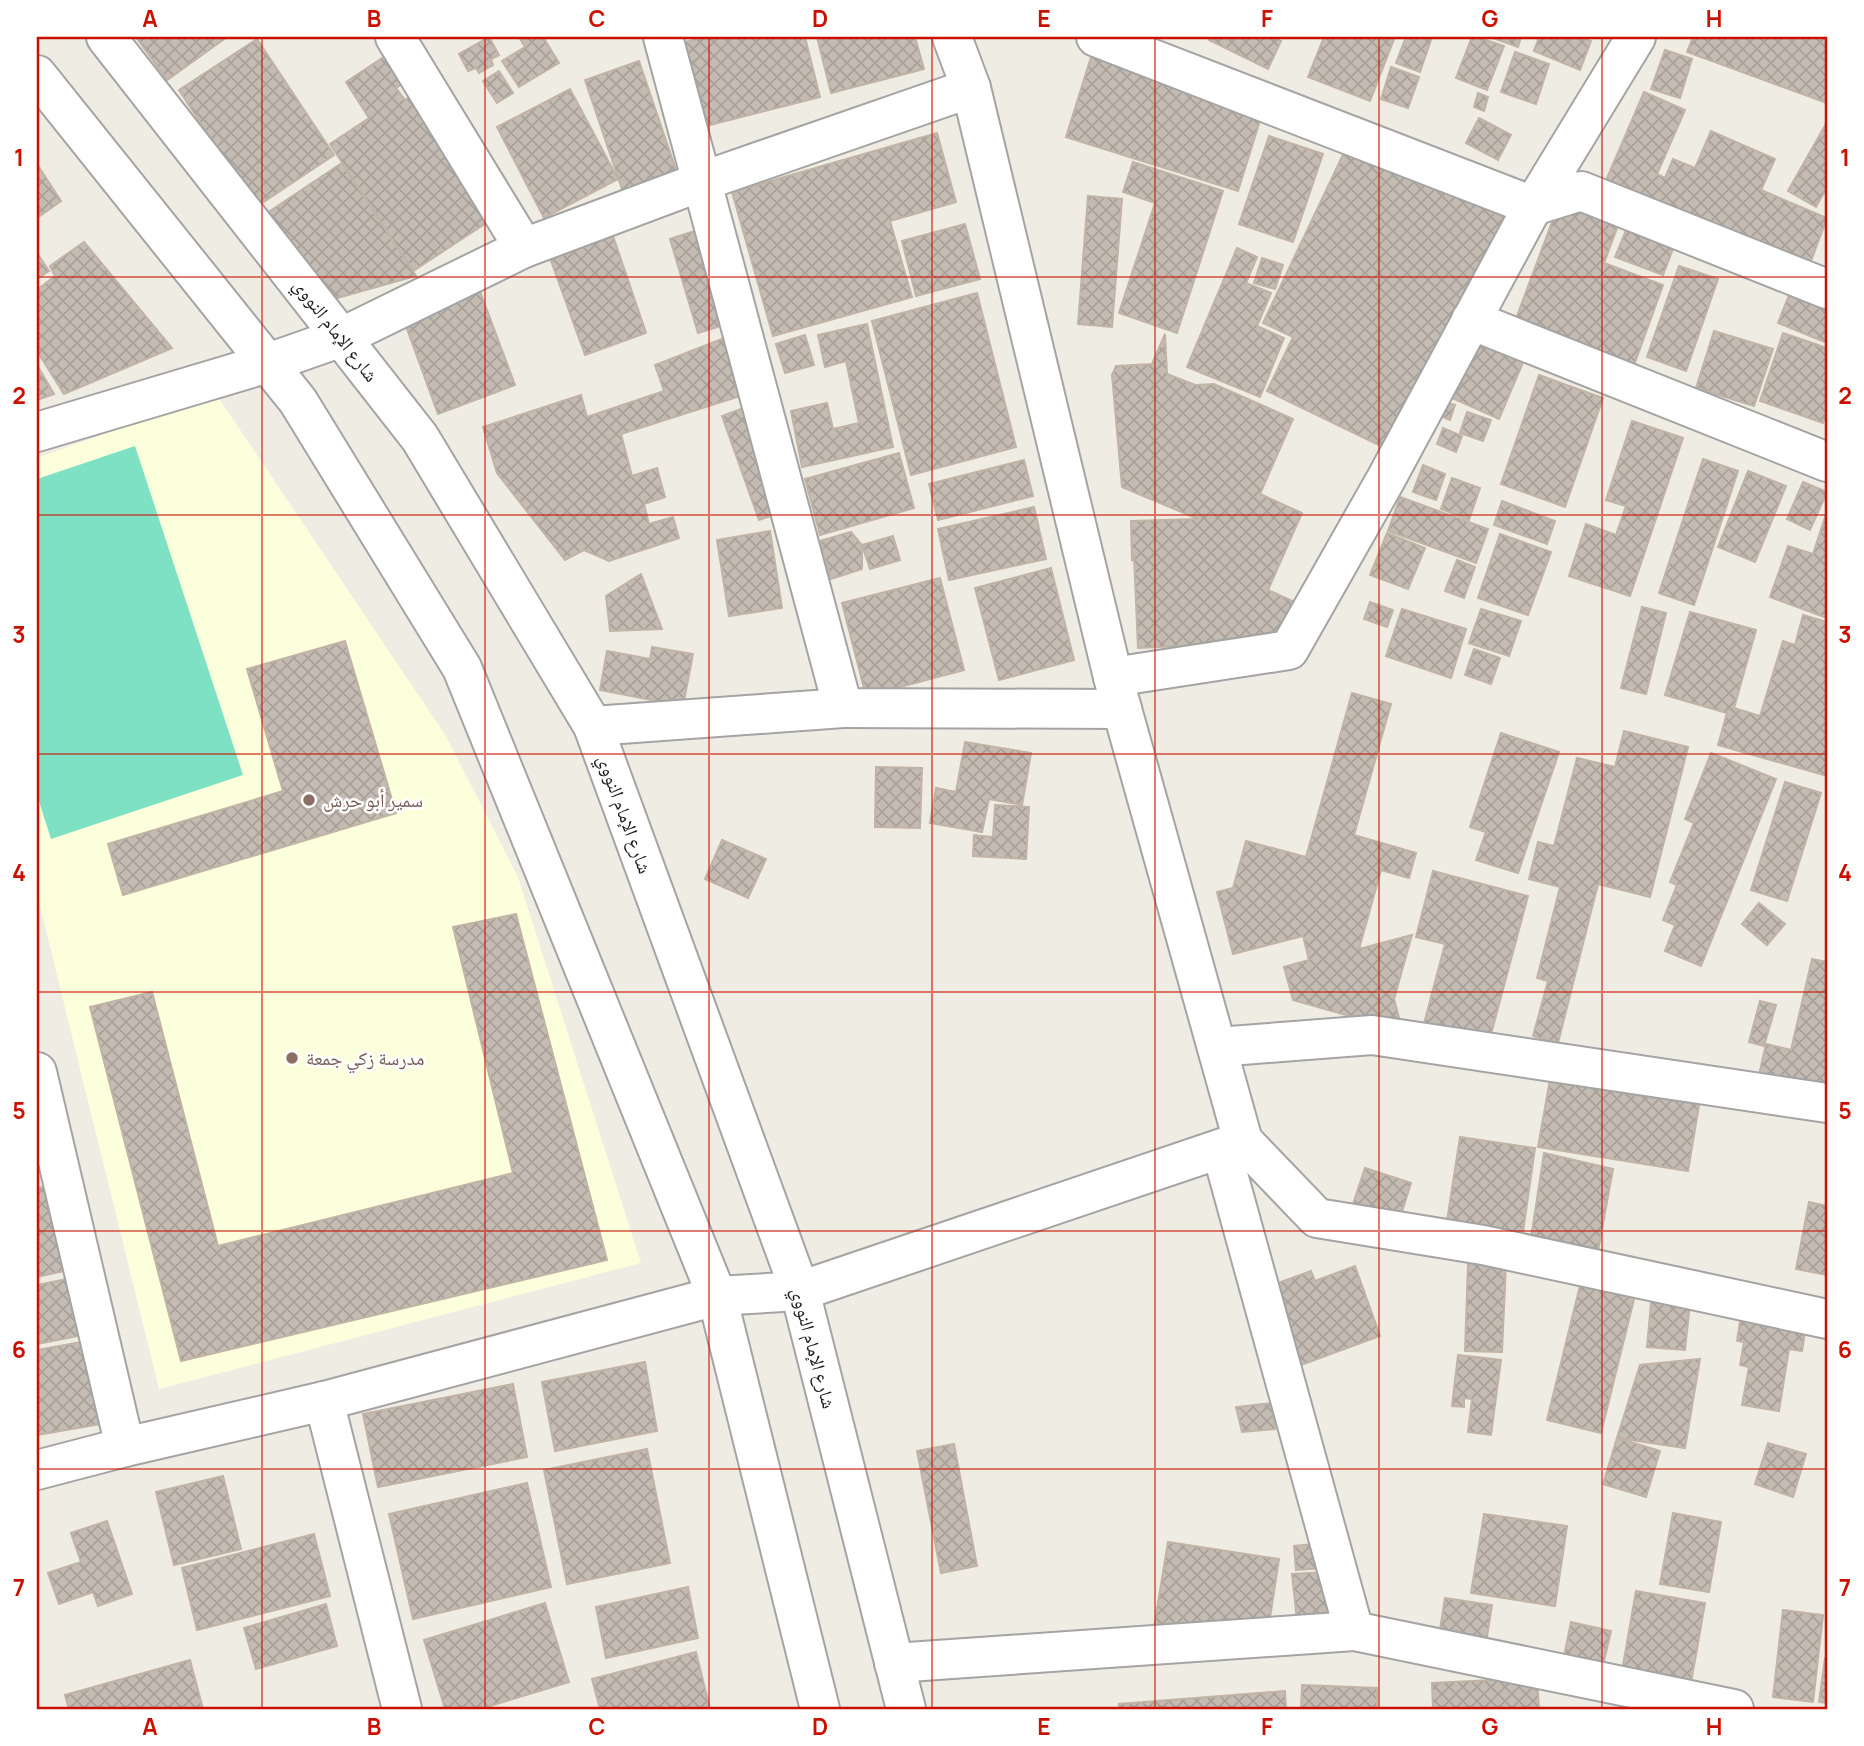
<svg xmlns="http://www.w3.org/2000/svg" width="1864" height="1746" font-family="Manrope,'Noto Naskh Arabic',sans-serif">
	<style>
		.education { fill: #fcffdb }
		.pitch { fill: #7ee1c3 }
		.building { fill: url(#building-cross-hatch); stroke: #c1b3a5; stroke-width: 2 }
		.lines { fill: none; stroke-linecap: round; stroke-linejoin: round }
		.minor-casing { stroke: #a4a4a4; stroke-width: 42 }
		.minor { stroke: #fff; stroke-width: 38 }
		.grid { fill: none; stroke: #ca1100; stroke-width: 2; stroke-opacity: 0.55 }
		.education-dot { fill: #8d6e63; stroke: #fff; stroke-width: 2.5 }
		.labels { text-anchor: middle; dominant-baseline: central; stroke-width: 5; stroke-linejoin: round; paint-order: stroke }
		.street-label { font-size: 19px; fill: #1d1d1d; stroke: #fff }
		.education-label { font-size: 19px; fill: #785e54; stroke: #fff; text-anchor: start }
		.neatline { fill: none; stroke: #ca1100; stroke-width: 2.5 }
		.grid-label { font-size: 23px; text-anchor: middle; font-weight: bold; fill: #ca1100 }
	</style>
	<defs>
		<pattern id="building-cross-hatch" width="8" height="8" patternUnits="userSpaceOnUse" patternTransform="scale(1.75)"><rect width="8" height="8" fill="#c4bbb2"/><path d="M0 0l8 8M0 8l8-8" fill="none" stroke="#a8a099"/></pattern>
	</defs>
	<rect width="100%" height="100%" fill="#efece3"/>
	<!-- education -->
	<path class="education" d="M216,394L446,736L518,877L641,1263L159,1389L37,894V458Z"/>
	<!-- pitch -->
	<path class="pitch" d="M135,446L243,775L51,839L37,795V479Z"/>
	<!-- building -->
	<g class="building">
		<path d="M136,37H227L167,80Z"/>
		<path d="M489,37L499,55L491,59L493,65L479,73L476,68L468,71L459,54Z"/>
		<path d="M519,37H543L559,63L519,87L502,61L525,47Z"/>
		<path d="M705,37H805L820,97L706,126L685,42Z"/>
		<path d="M817,37H915L924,69L831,93Z"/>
		<path d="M1210,37H1273L1281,41L1268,69L1209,40Z"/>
		<path d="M1324,37H1388L1394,39L1370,101L1308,77Z"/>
		<path d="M1406,37H1432L1420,72L1396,63Z"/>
		<path d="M1472,37H1477L1504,46L1487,90L1456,78Z"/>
		<path d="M1490,37H1521L1518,47Z"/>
		<path d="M1539,37H1580L1591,41L1580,70L1534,51Z"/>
		<path d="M1693,37H1827V103L1687,52Z"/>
		<path d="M257,39L334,155L256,207L179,90Z"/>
		<path d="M1096,41L1268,95L1238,191L1066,137Z"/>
		<path d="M396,49L414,76L396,88L405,100L416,92L497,216L413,271L330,144L369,118L346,82Z"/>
		<path d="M1665,50L1692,59L1680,98L1651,89Z"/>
		<path d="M1515,52L1549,64L1536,104L1501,92Z"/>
		<path d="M639,61L678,176L624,195L585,80Z"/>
		<path d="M1391,67L1419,77L1408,108L1381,99Z"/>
		<path d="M499,71L513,93L497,103L483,81Z"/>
		<path d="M570,89L618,179L544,218L497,127Z"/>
		<path d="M1644,92L1685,110L1657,174L1665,178L1673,159L1695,168L1711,131L1775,159L1761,190L1827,218L1799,293L1598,199Z"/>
		<path d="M1478,93L1488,97L1484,111L1474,107Z"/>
		<path d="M1479,118L1511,135L1498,160L1466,143Z"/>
		<path d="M1827,122V187L1816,207L1788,191Z"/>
		<path d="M937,133L956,202L890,221L912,297L773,336L732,192Z"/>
		<path d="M1269,136L1323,154L1293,242L1239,224Z"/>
		<path d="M1348,144L1505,218L1393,452L1267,391L1293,337L1263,323Z"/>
		<path d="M1133,162L1223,191L1177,333L1119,313L1155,203L1123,192Z"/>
		<path d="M342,163L416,276L323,302L267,213Z"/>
		<path d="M37,164L61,201L37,218Z"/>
		<path d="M1088,196L1122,199L1112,327L1078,324Z"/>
		<path d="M1561,198L1620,220L1604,263L1663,285L1633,368L1514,324Z"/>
		<path d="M965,224L980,279L916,296L902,241Z"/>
		<path d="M710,226L737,321L698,333L670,239Z"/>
		<path d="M1627,228L1674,246L1663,275L1615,257Z"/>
		<path d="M613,236L646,333L585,355L550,258Z"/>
		<path d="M84,242L172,348L64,394L37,351V290L55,276L50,266Z"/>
		<path d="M1237,248L1257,257L1246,283L1271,293L1257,326L1284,338L1260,397L1187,367Z"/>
		<path d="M37,253L49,271L37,279Z"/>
		<path d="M1262,258L1283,265L1275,289L1254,283Z"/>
		<path d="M1679,266L1718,279L1686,371L1647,357Z"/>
		<path d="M478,286L515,385L438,414L402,315Z"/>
		<path d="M977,293L1016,447L911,475L872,321Z"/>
		<path d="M1789,295L1827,310V343L1778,323Z"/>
		<path d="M867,324L893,447L802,467L791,411L827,403L833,429L859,423L846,361L825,367L818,335Z"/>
		<path d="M1714,331L1773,349L1754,406L1696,388Z"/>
		<path d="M1783,333L1827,348V409L1823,423L1760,401Z"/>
		<path d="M1165,334L1167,374L1195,385L1214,384L1293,419L1260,494L1302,513L1268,590L1310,609L1267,642L1138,648L1134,557L1132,561L1131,521L1198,519L1122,487L1112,375L1116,366L1152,364Z"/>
		<path d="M805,335L814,365L785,373L776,344Z"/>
		<path d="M1468,336L1524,360L1499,419L1443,394Z"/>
		<path d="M724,338L740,396L621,434L632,476L657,468L665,497L644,504L649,524L673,517L679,538L609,561L584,550L565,560L497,473L483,427L581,395L587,417L664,391L655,365Z"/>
		<path d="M37,365L54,394L37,400Z"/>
		<path d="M1539,375L1603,398L1565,507L1501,484Z"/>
		<path d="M1445,402L1455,405L1450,420L1440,416Z"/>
		<path d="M746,407L782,512L759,520L722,416Z"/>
		<path d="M1467,412L1491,420L1483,441L1460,433Z"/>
		<path d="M1632,421L1683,438L1630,596L1569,576L1586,524L1616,535L1626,506L1606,500Z"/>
		<path d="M1443,428L1462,436L1456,452L1437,444Z"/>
		<path d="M899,453L914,508L820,535L805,479Z"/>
		<path d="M1703,459L1738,471L1694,605L1659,593Z"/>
		<path d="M1024,460L1033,496L938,520L929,484Z"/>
		<path d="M1423,465L1445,474L1436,500L1413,492Z"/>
		<path d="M1748,471L1786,486L1755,562L1718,547Z"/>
		<path d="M1452,478L1480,488L1469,520L1441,509Z"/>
		<path d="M1803,482L1827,492L1810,530L1787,519Z"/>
		<path d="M1400,497L1488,529L1476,563L1388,531Z"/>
		<path d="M1502,501L1555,521L1547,544L1494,525Z"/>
		<path d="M1034,507L1046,559L949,580L938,529Z"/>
		<path d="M1827,511V618L1770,597L1788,546L1813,554Z"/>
		<path d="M770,531L782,608L729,616L717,540Z"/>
		<path d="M851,532L862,545V569L831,579L820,541Z"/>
		<path d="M1387,533L1425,548L1408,589L1370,575Z"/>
		<path d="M1500,534L1551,552L1528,615L1478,598Z"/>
		<path d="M893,536L900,560L870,569L862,545Z"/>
		<path d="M1457,560L1475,567L1464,598L1445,591Z"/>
		<path d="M1051,568L1074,660L999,680L975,588Z"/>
		<path d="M641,574L662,629L610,631L606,596Z"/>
		<path d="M940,578L964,670L866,696L842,603Z"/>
		<path d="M1370,602L1393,610L1387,627L1364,619Z"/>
		<path d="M1642,607L1666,613L1646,694L1621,688Z"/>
		<path d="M1402,609L1466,629L1451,678L1386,656Z"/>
		<path d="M1481,609L1521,621L1509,656L1469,643Z"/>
		<path d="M1690,612L1756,630L1734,708L1760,716L1783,641L1795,645L1803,615L1827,622V776L1718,745L1727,713L1665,695Z"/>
		<path d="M345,641L396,813L123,895L108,844L283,791L247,669Z"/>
		<path d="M652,647L693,654L683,706L600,690L607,651L650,659Z"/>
		<path d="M1474,649L1500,658L1491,684L1465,675Z"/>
		<path d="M1352,693L1391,704L1354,835L1416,853L1409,878L1381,870L1359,949L1412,935L1394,999L1404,1036L1361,1048L1353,1017L1293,1000L1284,967L1309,960L1303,936L1233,954L1217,892L1233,888L1246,841L1306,857Z"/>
		<path d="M1624,731L1688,747L1650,897L1598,884L1558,1043L1533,1036L1548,981L1537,978L1560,887L1529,879L1538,842L1554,846L1577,758L1615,767Z"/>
		<path d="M1501,733L1559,752L1518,873L1476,860L1486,832L1470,827Z"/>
		<path d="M965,742L1031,753L1022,805L989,799L982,832L930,823L936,788L956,792Z"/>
		<path d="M1711,753L1776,779L1701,966L1665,951L1675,925L1663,920L1677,885L1670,882L1694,823L1685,819Z"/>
		<path d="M876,767L922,768L920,828L875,827Z"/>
		<path d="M1785,782L1821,793L1787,901L1751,890Z"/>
		<path d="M995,805L1029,807L1026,859L973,856L974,835L993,837Z"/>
		<path d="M722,840L766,859L748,898L705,879Z"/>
		<path d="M1433,871L1528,896L1486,1053L1421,1035L1445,944L1416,937Z"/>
		<path d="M1759,903L1785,924L1767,945L1742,924Z"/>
		<path d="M516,914L607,1260L181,1361L90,1007L152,992L218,1246L513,1173L453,927Z"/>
		<path d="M1812,959L1827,962V1104L1756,1088L1766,1044L1791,1050Z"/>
		<path d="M1760,1001L1776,1005L1764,1046L1749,1042Z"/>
		<path d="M1551,1074L1700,1099L1688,1171L1538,1147Z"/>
		<path d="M1460,1137L1535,1148L1523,1232L1447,1221Z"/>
		<path d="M1544,1153L1613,1169L1598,1251L1531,1238Z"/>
		<path d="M1365,1168L1411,1183L1395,1234L1348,1219Z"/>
		<path d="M49,1186L64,1271L37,1277V1188Z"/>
		<path d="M1809,1202L1827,1206V1275L1796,1269Z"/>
		<path d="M1468,1263L1506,1264L1502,1352L1465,1351Z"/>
		<path d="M1585,1265L1639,1279L1601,1433L1547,1420Z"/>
		<path d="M1355,1266L1380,1336L1282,1372L1253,1292L1311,1271L1315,1281Z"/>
		<path d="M67,1279L78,1336L37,1344V1285Z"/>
		<path d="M1653,1281L1692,1285L1685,1350L1647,1347Z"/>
		<path d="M1742,1309L1807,1319L1802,1351L1789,1349L1779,1411L1742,1405L1749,1367L1740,1365L1744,1342L1737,1341Z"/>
		<path d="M87,1341L101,1424L37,1435V1350Z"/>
		<path d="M1458,1355L1501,1360L1491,1435L1468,1432L1472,1399L1464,1398V1407L1452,1406Z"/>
		<path d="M1700,1359L1685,1448L1617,1438L1640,1365Z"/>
		<path d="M645,1362L657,1431L555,1451L542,1382Z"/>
		<path d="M513,1384L527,1457L378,1487L363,1414Z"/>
		<path d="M1272,1403L1275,1429L1242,1432L1236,1407Z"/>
		<path d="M1617,1438L1660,1451L1646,1497L1603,1484Z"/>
		<path d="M1768,1443L1806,1454L1793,1497L1755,1484Z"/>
		<path d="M954,1444L977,1566L941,1573L917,1451Z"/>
		<path d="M647,1449L670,1563L567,1584L544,1470Z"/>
		<path d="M223,1476L241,1549L174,1565L156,1492Z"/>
		<path d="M527,1483L551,1587L413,1619L389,1514Z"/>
		<path d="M1673,1513L1721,1522L1709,1592L1660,1584Z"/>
		<path d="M1484,1514L1567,1526L1555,1606L1471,1593Z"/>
		<path d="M107,1521L132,1594L98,1606L93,1592L59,1604L48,1573L81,1562L71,1533Z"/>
		<path d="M314,1534L330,1596L197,1630L182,1568Z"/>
		<path d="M1168,1542L1279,1559L1266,1644L1154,1627Z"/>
		<path d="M1323,1543L1325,1568L1296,1570L1294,1546Z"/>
		<path d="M1327,1572L1333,1636L1299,1639L1292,1574Z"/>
		<path d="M688,1587L698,1638L606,1658L596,1607Z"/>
		<path d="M1636,1591L1705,1603L1691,1683L1622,1671Z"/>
		<path d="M1445,1598L1492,1605L1485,1649L1438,1642Z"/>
		<path d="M545,1603L569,1682L480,1709H445L424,1640Z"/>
		<path d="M326,1604L337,1646L256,1669L244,1628Z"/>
		<path d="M1783,1610L1823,1615L1813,1702L1773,1697Z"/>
		<path d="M1571,1622L1611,1631L1601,1674L1562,1666Z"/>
		<path d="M696,1652L710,1709H600L592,1679Z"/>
		<path d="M1825,1658H1827V1703L1819,1702Z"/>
		<path d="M190,1660L203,1709H69L65,1695Z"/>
		<path d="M1537,1678L1539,1709H1433L1432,1683Z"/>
		<path d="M1302,1685L1377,1688V1709H1301Z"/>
		<path d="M1285,1691L1286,1709H1119V1704Z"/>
	</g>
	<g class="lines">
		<!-- minor casing -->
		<g class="minor-casing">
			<g id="minor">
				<path d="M106,37L420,438L593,726L800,1291L906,1709"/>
				<path d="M395,37L524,248"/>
				<path d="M663,37L843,708L1122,709"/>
				<path d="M952,37L971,88L1113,677L1243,1141L1317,1218L1483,1245L1827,1319"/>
				<path d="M1096,37L1533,206L1581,191L1827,289"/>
				<path d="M37,75L298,401L462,668L717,1296L820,1709"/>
				<path d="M1471,320L1827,462"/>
				<path d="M37,432L268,363L342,337L524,248L703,181L971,88"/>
				<path d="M1113,677L1289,650L1386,479L1533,206L1636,37"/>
				<path d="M593,726L843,708"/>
				<path d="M1217,1047L1372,1035L1827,1103"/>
				<path d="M37,1072L125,1447"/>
				<path d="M1221,1149L1354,1631"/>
				<path d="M324,1401L402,1709"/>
				<path d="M37,1470L125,1447L324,1401L717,1296L800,1291L1243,1141"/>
				<path d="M894,1663L1354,1631L1734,1709"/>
			</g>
		</g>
		<!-- minor -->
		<use href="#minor" class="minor"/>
	</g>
	<!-- grid -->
	<path class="grid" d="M262,37V1709M485,37V1709M709,37V1709M932,37V1709M1155,37V1709M1379,37V1709M1602,37V1709M37,277H1827M37,515H1827M37,754H1827M37,992H1827M37,1231H1827M37,1469H1827"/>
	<!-- markers -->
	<g class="education-dot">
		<circle cx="309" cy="800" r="7"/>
		<circle cx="292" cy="1058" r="7"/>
	</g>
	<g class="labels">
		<!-- street labels -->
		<g class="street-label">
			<text transform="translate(336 330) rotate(52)">شارع الإمام النووي</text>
			<text transform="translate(625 814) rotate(70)">شارع الإمام النووي</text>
			<text transform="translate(814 1348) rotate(75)">شارع الإمام النووي</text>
		</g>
		<!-- education labels -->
		<g class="education-label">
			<text x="323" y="800">سمير أبو حرش</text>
			<text x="306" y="1058">مدرسة زكي جمعة</text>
		</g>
	</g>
	<!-- border -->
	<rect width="1864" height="1746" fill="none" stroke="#ffffff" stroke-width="77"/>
	<rect x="38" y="38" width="1788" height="1670" class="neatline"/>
	<g class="grid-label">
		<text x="150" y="27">A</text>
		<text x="374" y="27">B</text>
		<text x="597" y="27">C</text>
		<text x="820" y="27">D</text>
		<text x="1044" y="27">E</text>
		<text x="1267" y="27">F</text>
		<text x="1490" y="27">G</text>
		<text x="1714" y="27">H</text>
		<text x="19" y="166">1</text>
		<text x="1845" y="166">1</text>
		<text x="19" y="404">2</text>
		<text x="1845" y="404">2</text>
		<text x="19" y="643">3</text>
		<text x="1845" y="643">3</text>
		<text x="19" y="881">4</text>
		<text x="1845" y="881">4</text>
		<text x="19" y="1119">5</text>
		<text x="1845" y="1119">5</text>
		<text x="19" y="1358">6</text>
		<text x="1845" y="1358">6</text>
		<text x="19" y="1596">7</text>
		<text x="1845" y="1596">7</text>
		<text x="150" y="1735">A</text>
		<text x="374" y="1735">B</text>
		<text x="597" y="1735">C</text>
		<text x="820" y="1735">D</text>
		<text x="1044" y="1735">E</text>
		<text x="1267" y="1735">F</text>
		<text x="1490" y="1735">G</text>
		<text x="1714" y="1735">H</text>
	</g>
</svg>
